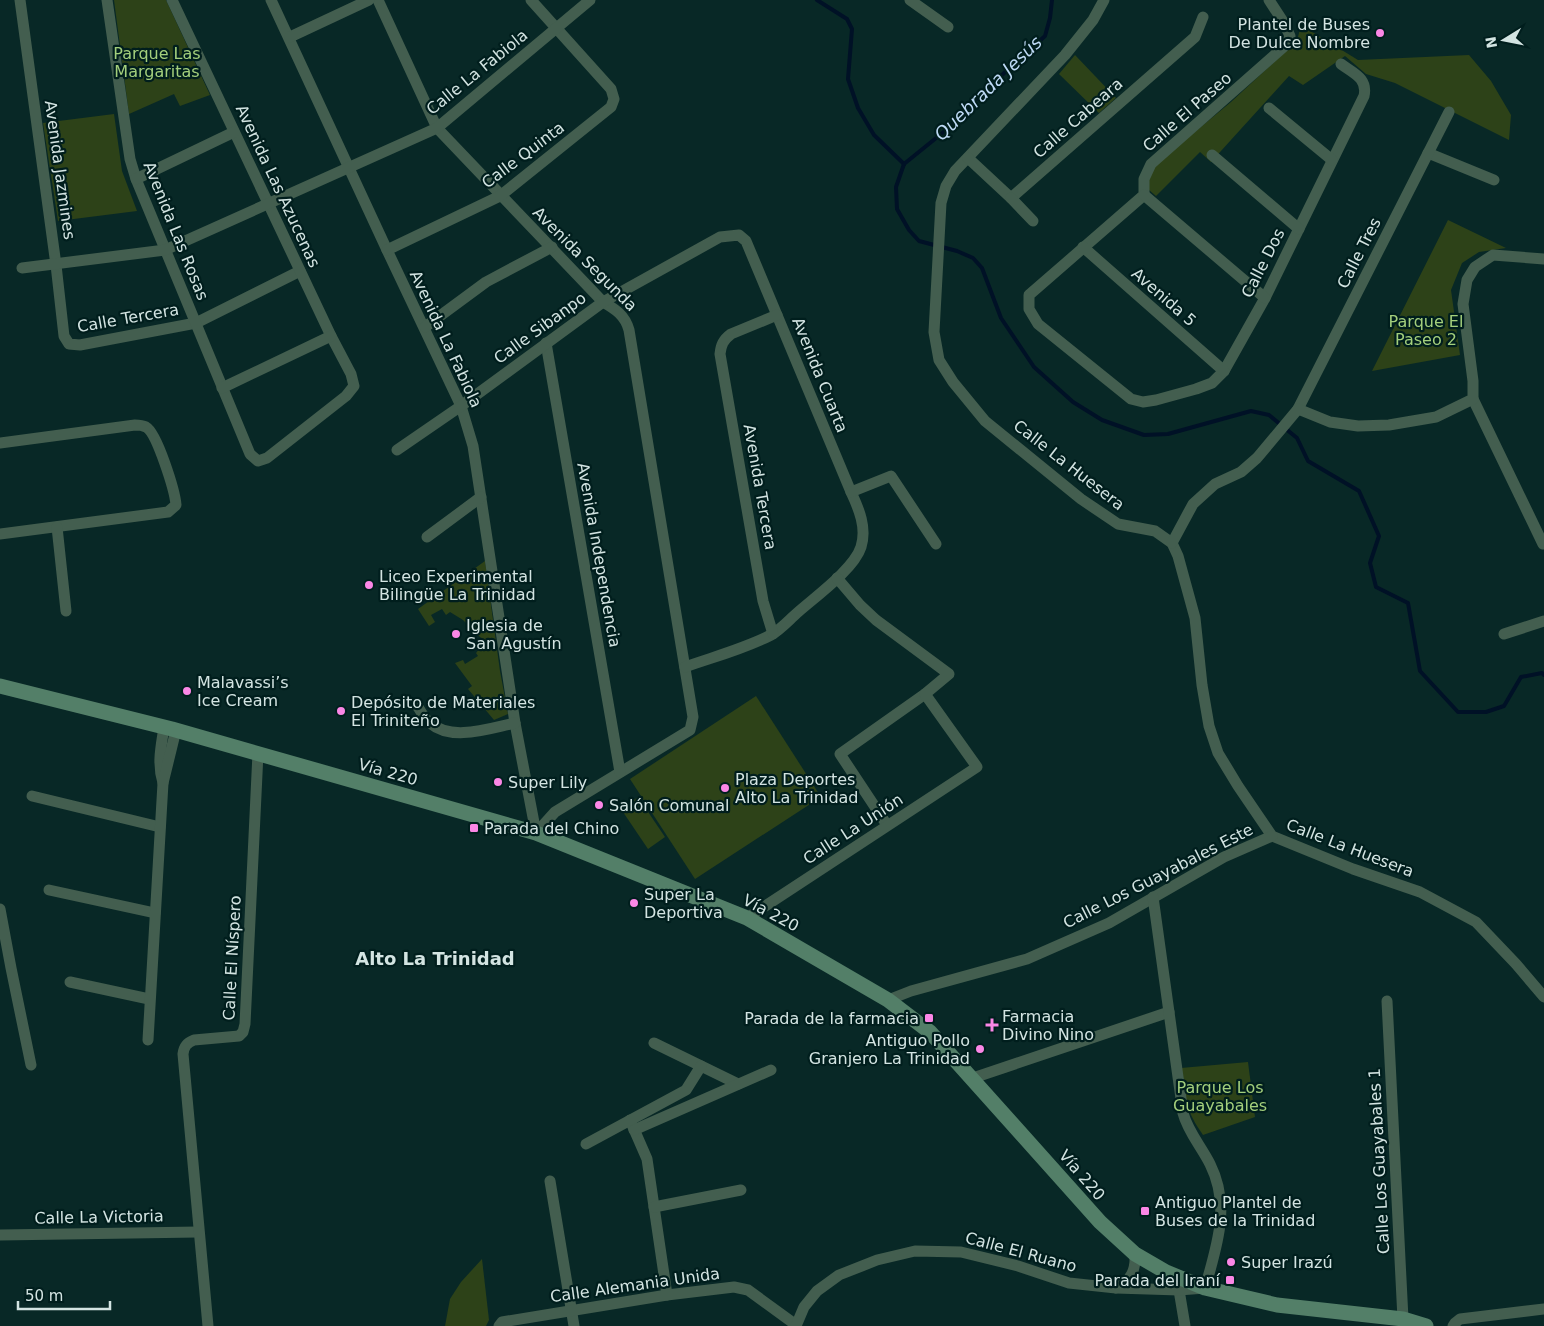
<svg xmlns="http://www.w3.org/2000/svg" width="1544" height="1326" font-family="'DejaVu Sans',sans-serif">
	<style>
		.green { fill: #2d4218 }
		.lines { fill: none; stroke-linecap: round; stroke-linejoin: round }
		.stream { stroke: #001126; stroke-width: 4 }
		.street { stroke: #435e4f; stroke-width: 11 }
		.secondary { stroke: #537f68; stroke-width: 15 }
		.poi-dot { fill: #fb87e6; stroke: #001e1d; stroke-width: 2 }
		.labels { text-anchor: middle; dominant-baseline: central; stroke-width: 4.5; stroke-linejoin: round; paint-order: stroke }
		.poi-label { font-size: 16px; fill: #d3e4e2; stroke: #001e1d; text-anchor: start }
		.park-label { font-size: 16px; fill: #a3cf7c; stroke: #001e1d }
		.street-label { font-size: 16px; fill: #d3e4e2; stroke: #001e1d }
		.water-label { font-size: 18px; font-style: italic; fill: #bedaf5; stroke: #001e1d }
		.neighbourhood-label { font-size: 18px; font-weight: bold; fill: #d3e4e2; stroke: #001e1d }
	</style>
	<rect width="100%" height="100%" fill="#082826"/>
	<!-- green -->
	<g class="green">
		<path d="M114,0H166L210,95L180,106L174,94L129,114Z"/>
		<path d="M1301,25L1358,60L1469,55L1491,81L1511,115L1509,140L1395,83L1366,74L1345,56L1303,85L1289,76L1211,162L1200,152L1156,196L1149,190L1148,181L1156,164L1231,102L1297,41Z"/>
		<path d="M1075,55L1116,98L1099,113L1059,74Z"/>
		<path d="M114,114L122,171L137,211L58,221L43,123Z"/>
		<path d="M1448,220L1506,248L1479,252L1462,263L1451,290L1460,355L1372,371Z"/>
		<path d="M485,561L500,671L508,714L494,720L468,689L472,686L455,663L463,660L465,664L478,656L476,653L485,642L463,620L450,612L446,615L442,609L431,615L435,622L429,626L418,609Z"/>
		<path d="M756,696L821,797L695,879L630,779Z"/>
		<path d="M638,797L665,837L648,849L621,809Z"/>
		<path d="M1248,1062L1255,1117L1203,1135C1186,1111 1184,1097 1181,1068Z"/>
		<path d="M482,1259L489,1320L486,1326H445L450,1299L461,1282Z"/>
	</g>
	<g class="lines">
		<!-- stream -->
		<g class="stream">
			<path d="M817,0L847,19L852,29L848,79L858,108L874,135L904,164"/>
			<path d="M904,164L896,187L897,209L909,230L919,241L957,251L973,258L982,268L1001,318L1034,367L1073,402L1102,420L1144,435L1168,434L1251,411L1269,415L1297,438L1308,461L1359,491L1379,536L1370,563L1376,587L1408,603L1420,671L1458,712H1486L1504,706L1521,677L1542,673L1544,675"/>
			<path d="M904,164L946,130L981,94L1045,36L1050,18L1052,0"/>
		</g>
		<!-- street -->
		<g class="street">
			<path d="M20,0L56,265L64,336L69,344L80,345L196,323L300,271"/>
			<path d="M107,0L130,159L136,179L250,454L258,461L267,458L346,396L354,386L351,374L331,336L172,0"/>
			<path d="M271,0L387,250L461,406L473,446L515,723L536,833"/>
			<path d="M378,0L437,128L603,302C615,309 625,315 629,330L693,717L690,730L555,812L536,833"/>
			<path d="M910,0L948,27"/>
			<path d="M1104,0L1093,20L1065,55L955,171L946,186L941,203L934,332L939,360L953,382L985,421L1081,499L1118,524L1155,531L1172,543L1178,556L1195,618L1202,685L1209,726L1218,753L1238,786L1272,836L1353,869L1420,892L1476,922L1516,964L1544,997"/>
			<path d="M1269,0L1284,23L1290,36L1287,44L1151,164L1144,179V195L1029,295V309L1038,324L1131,399L1143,402L1156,400L1196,389L1212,383L1224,371L1265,298L1364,96C1368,78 1353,73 1341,64"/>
			<path d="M290,37L369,0"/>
			<path d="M1269,108L1332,160"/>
			<path d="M1428,153L1494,180"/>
			<path d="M1212,155L1299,229"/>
			<path d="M968,158L1011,198L1195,37L1203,17"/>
			<path d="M136,179L234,132"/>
			<path d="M1144,195L1265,298"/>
			<path d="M1011,198L1033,221"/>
			<path d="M1083,247L1224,371"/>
			<path d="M387,250L500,196L611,107L614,99L611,89L531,0"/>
			<path d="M22,268L165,250L437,128L590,0"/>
			<path d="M425,327L486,282L552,247"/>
			<path d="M546,343L620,772"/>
			<path d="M222,388L331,336"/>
			<path d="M1473,399L1543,544"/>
			<path d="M1298,409L1449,112"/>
			<path d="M0,443L135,425C138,425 144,426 146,427C157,433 175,491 176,505L168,512L0,534"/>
			<path d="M397,450L461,406L603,302L720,237L739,235L746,241L851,492C859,509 867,528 861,547C854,569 815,597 797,613C789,620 780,630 771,635C744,649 713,657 685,667"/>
			<path d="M851,492L891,476L936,544"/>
			<path d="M57,527L66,611"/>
			<path d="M427,537L481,497"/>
			<path d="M1172,543L1193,504L1215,484L1241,472L1257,458L1298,409L1330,422L1358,426L1389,425L1436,417L1473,399V381L1463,304L1467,280L1475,267L1493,255L1544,259"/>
			<path d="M773,634L763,601L720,354C721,345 723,340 731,334L777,315"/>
			<path d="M1504,634L1544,621"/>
			<path d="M418,707C421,712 425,719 430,723C452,742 490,728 515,723"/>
			<path d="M163,783C157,763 161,747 164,727"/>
			<path d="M32,796L160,827"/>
			<path d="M887,825L840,754L925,694"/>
			<path d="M49,890L155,913"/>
			<path d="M0,909L11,968L31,1065"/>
			<path d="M747,918L977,767L925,694L949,674L876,620L860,605L837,578"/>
			<path d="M70,982L149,999"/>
			<path d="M888,1000L911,991L1027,959L1109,923L1224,857L1272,836"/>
			<path d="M1387,1001L1403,1319"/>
			<path d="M148,1040L163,783L176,730"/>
			<path d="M654,1043L738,1084"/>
			<path d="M973,1078L1169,1012"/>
			<path d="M630,1120L647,1159L667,1295"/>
			<path d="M634,1130L771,1070"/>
			<path d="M586,1144L686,1090L701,1066"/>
			<path d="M550,1181L574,1326"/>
			<path d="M654,1207L741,1190"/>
			<path d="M0,1235L198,1232"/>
			<path d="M1116,1288C1131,1280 1136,1271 1135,1254"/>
			<path d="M1179,1290L1185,1326"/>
			<path d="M208,1326L183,1054C184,1046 187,1043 194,1040L239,1036L243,1032L245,1024L258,753"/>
			<path d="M499,1326L502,1322L667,1295L734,1287L748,1290L796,1325"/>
			<path d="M796,1326L804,1307L817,1291L839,1275L877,1260L915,1251L961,1252L1018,1266L1069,1283L1116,1288L1179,1290L1205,1288C1217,1245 1231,1206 1210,1164C1201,1146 1188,1132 1183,1113L1153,897"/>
			<path d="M1453,1326L1455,1323L1460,1319L1544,1309"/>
		</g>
		<!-- secondary -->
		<path class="secondary" d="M0,686L172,729L536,833L747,918L888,1000L930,1032L1100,1222L1135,1254L1166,1272L1205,1288L1277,1305L1403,1319L1426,1326"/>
	</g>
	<!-- markers -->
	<g class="poi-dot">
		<circle cx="1380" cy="33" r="5"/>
		<circle cx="369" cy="585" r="5"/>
		<circle cx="456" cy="634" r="5"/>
		<circle cx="187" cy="691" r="5"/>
		<circle cx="341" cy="711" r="5"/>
		<circle cx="498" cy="782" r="5"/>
		<circle cx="725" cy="788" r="5"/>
		<circle cx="599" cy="805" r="5"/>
		<rect x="469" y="823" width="10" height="10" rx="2.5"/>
		<circle cx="634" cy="903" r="5"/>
		<rect x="924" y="1013" width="10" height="10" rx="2.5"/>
		<path d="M989.5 1017.5h5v5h5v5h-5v5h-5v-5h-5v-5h5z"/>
		<circle cx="980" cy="1049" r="5"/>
		<rect x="1140" y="1206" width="10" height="10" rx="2.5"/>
		<circle cx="1231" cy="1262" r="5"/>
		<rect x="1225" y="1275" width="10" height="10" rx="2.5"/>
	</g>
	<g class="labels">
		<!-- poi labels -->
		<g class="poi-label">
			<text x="1370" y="24" text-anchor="end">Plantel de Buses<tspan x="1370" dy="18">De Dulce Nombre</tspan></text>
			<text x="379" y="576">Liceo Experimental<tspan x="379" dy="18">Bilingüe La Trinidad</tspan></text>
			<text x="466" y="625">Iglesia de<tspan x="466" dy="18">San Agustín</tspan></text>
			<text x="197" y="682">Malavassi’s<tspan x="197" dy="18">Ice Cream</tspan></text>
			<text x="351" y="702">Depósito de Materiales<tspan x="351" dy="18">El Triniteño</tspan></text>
			<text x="735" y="779">Plaza Deportes<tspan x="735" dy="18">Alto La Trinidad</tspan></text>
			<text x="508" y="782">Super Lily</text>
			<text x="609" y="805">Salón Comunal</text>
			<text x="484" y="828">Parada del Chino</text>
			<text x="644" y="894">Super La<tspan x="644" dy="18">Deportiva</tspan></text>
			<text x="1002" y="1016">Farmacia<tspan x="1002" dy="18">Divino Nino</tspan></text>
			<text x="919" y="1018" text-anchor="end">Parada de la farmacia</text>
			<text x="970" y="1040" text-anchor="end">Antiguo Pollo<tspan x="970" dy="18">Granjero La Trinidad</tspan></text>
			<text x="1155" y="1202">Antiguo Plantel de<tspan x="1155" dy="18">Buses de la Trinidad</tspan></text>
			<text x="1241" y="1262">Super Irazú</text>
			<text x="1220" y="1280" text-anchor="end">Parada del Iraní</text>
		</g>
		<!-- park labels -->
		<g class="park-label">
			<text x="157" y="53">Parque Las<tspan x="157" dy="18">Margaritas</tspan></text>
			<text x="1426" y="321">Parque El<tspan x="1426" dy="18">Paseo 2</tspan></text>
			<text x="1220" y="1087">Parque Los<tspan x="1220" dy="18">Guayabales</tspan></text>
		</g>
		<!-- street labels -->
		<g class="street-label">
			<text transform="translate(477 72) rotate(-39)">Calle La Fabiola</text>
			<text transform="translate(1187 112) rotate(-41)">Calle El Paseo</text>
			<text transform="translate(1078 118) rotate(-41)">Calle Cabeara</text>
			<text transform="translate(523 155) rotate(-37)">Calle Quinta</text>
			<text transform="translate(60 170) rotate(82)">Avenida Jazmines</text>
			<text transform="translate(278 186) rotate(65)">Avenida Las Azucenas</text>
			<text transform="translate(176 231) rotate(68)">Avenida Las Rosas</text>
			<text transform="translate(1359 253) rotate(-63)">Calle Tres</text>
			<text transform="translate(585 259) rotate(45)">Avenida Segunda</text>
			<text transform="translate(1263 263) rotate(-63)">Calle Dos</text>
			<text transform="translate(1164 297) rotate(41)">Avenida 5</text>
			<text transform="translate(128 318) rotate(-10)">Calle Tercera</text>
			<text transform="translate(540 328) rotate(-36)">Calle Sibanpo</text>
			<text transform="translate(446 339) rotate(65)">Avenida La Fabiola</text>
			<text transform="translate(820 375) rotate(68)">Avenida Cuarta</text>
			<text transform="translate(1069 465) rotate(38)">Calle La Huesera</text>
			<text transform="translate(760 487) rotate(80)">Avenida Tercera</text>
			<text transform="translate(599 555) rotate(80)">Avenida Independencia</text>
			<text transform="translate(388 772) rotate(16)">Vía 220</text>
			<text transform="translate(853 829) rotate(-33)">Calle La Unión</text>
			<text transform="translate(1350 848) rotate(21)">Calle La Huesera</text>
			<text transform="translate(1158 876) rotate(-27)">Calle Los Guayabales Este</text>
			<text transform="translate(771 913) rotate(28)">Vía 220</text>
			<text transform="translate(232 958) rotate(-87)">Calle El Níspero</text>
			<text transform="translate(1379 1161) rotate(-93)">Calle Los Guayabales 1</text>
			<text transform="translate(1082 1175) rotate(49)">Vía 220</text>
			<text transform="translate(99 1217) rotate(-1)">Calle La Victoria</text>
			<text transform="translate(1021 1252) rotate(15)">Calle El Ruano</text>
			<text transform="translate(635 1285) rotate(-8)">Calle Alemania Unida</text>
		</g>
		<!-- water labels -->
		<g class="water-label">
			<text transform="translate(988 88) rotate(-44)">Quebrada Jesús</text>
		</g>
		<!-- neighbourhood labels -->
		<g class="neighbourhood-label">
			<text x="435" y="958">Alto La Trinidad</text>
		</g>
	</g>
	<!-- north arrow -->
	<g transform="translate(1504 40) rotate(260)" stroke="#001e1d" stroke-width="4" paint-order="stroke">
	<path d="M0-4L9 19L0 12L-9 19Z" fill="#d3e4e2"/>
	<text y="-8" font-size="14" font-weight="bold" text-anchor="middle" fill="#d3e4e2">N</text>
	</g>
	<!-- scale -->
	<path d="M18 1301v8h92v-8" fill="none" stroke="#d3e4e2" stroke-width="2.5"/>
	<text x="25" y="1301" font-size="15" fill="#d3e4e2" stroke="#001e1d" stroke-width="4" paint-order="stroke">50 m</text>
</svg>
